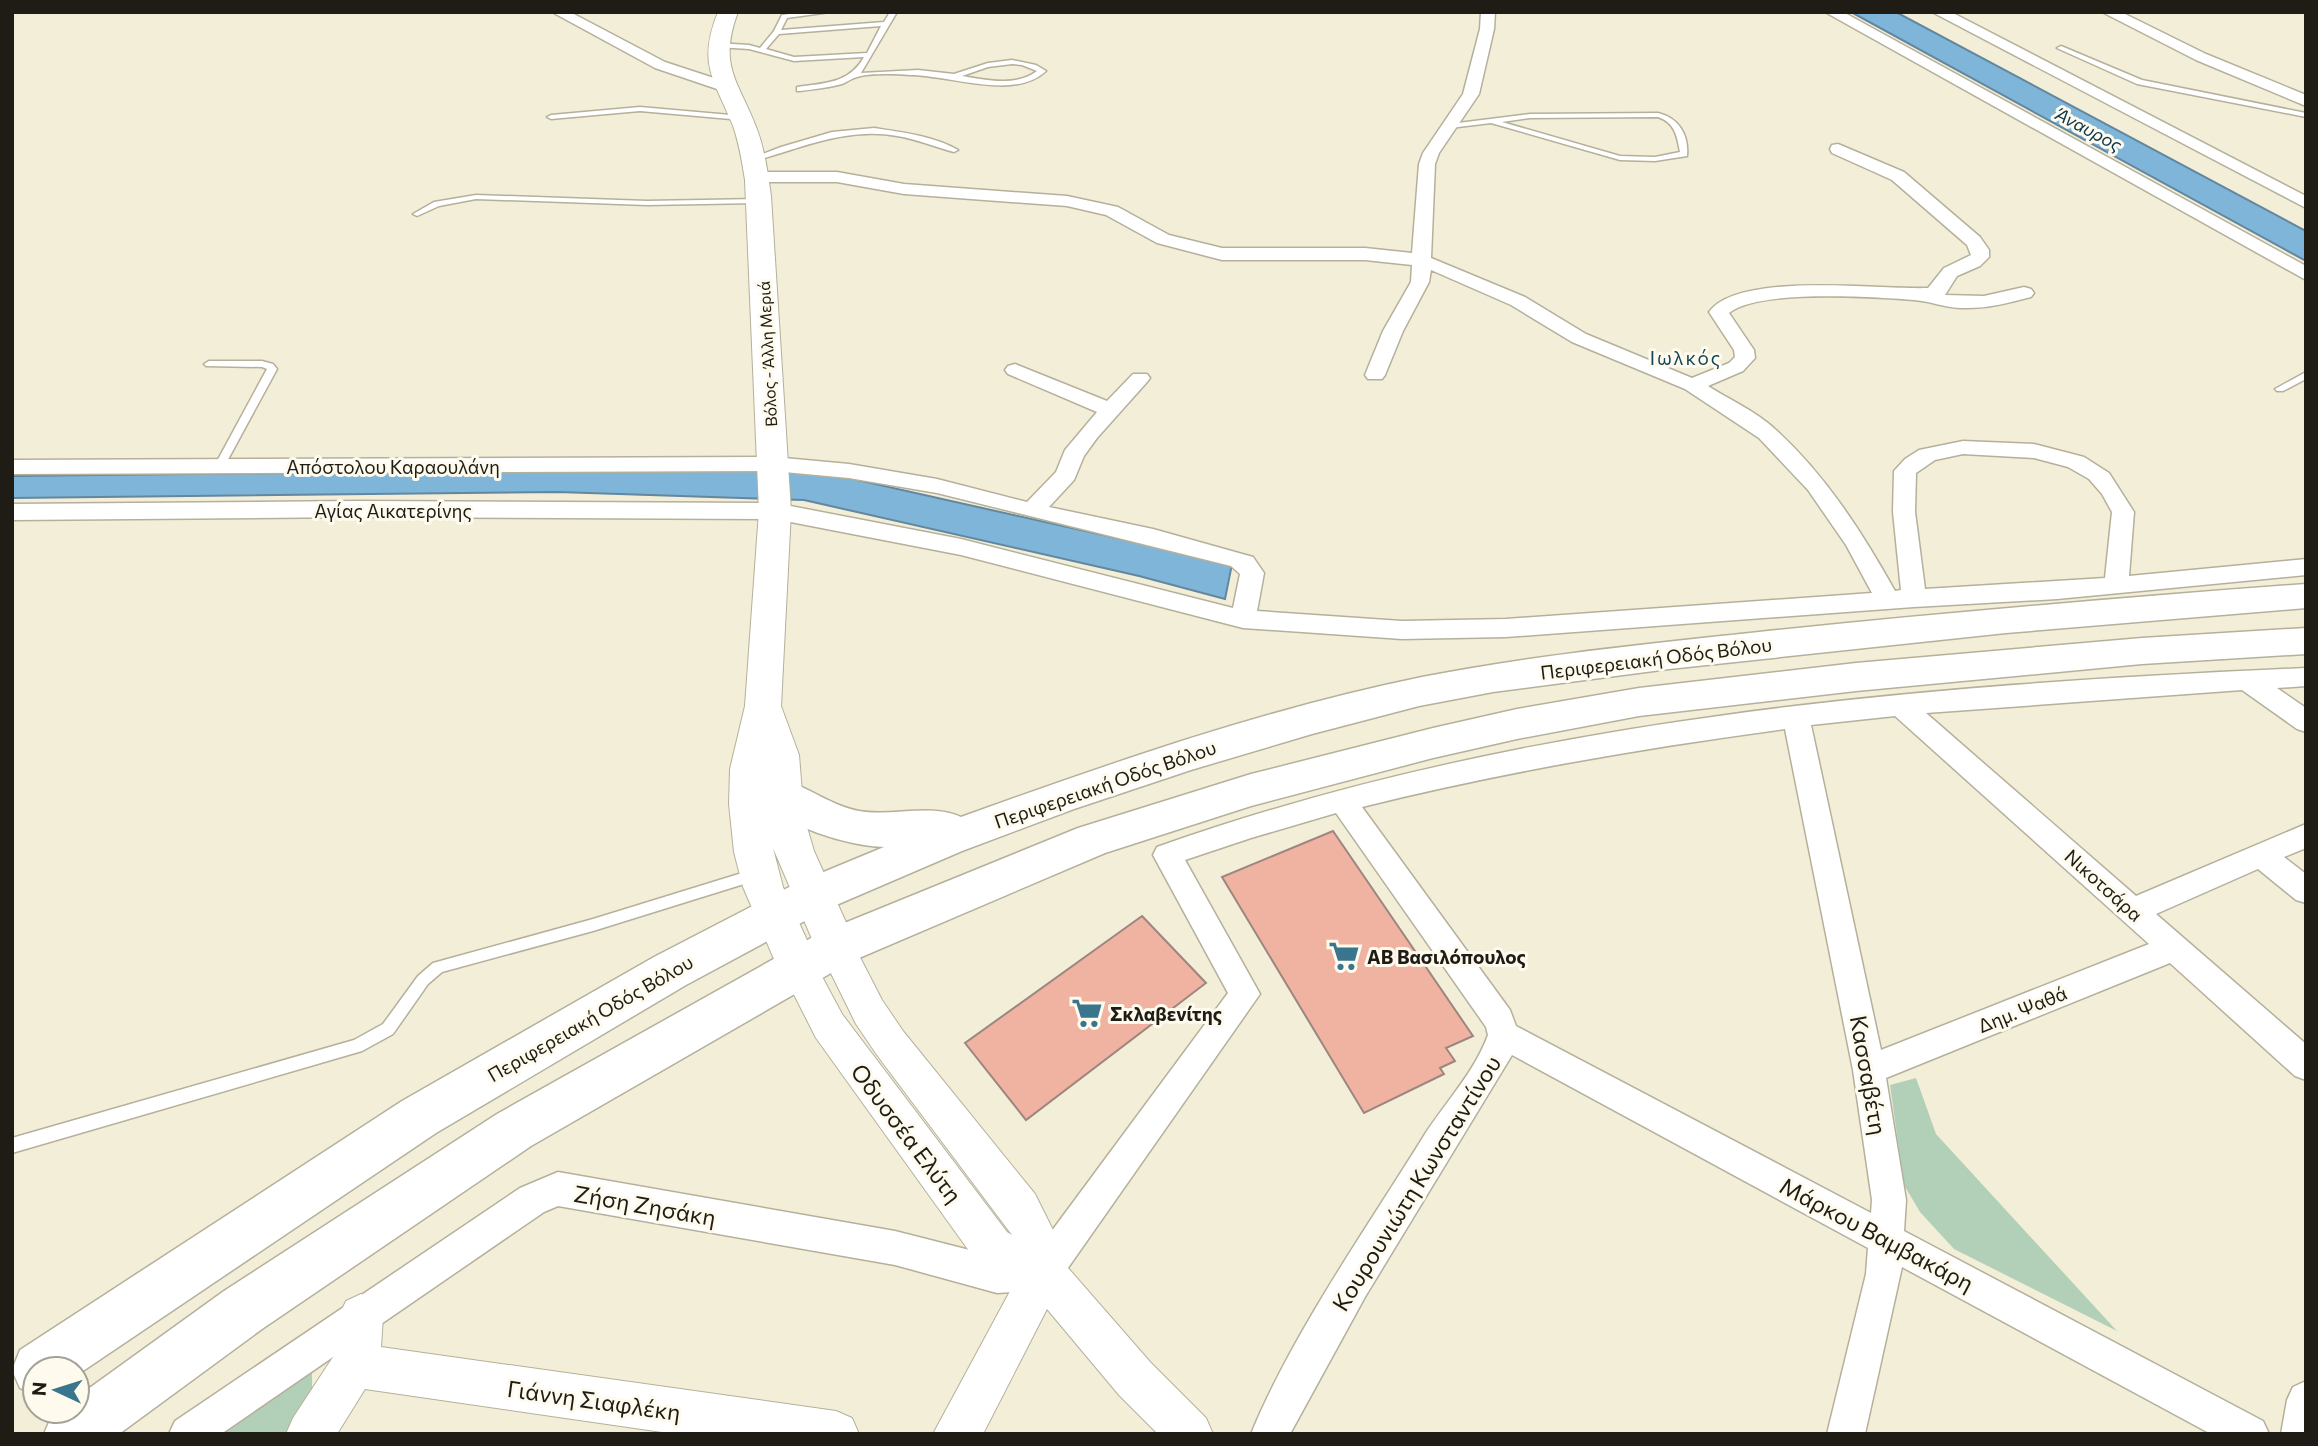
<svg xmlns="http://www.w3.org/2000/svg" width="2318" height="1446" font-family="Commissioner,sans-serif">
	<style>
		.green { fill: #b2d0b7 }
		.water { fill: #7fb5d9; stroke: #62879e; stroke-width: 2 }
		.building { fill: #f0b2a1; stroke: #9d8680; stroke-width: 2 }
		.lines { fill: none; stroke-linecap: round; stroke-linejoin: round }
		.service-casing { stroke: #b5b09b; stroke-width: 3 }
		.minor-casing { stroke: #b5b09b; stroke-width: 3 }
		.tertiary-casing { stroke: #b5b09b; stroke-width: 2 }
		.secondary-casing { stroke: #b5b09b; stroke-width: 2 }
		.primary-casing { stroke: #b5b09b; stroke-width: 3 }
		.service { fill: #fff; fill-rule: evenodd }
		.minor { fill: #fff; fill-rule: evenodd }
		.tertiary { fill: #fff; fill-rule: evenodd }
		.secondary { fill: #fff; fill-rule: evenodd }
		.primary { fill: #fff; fill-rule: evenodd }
		.labels { text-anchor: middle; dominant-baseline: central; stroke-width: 6; stroke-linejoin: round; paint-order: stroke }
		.far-street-label { font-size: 16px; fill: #1e1c14; stroke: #fefbee }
		.far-water-label { font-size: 18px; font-style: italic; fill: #07354e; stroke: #fefbee }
		.far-quarter-label { font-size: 19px; letter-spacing: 2px; fill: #144658; stroke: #fefbee }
		.street-label { font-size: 19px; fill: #1e1c14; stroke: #fefbee }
		.poi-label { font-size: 19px; font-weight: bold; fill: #1e1c14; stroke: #fefbee; text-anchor: start }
		.near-street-label { font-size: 23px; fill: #1e1c14; stroke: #fefbee }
	</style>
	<rect width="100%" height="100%" fill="#f3eed8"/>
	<!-- green -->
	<g class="green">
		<path d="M1916,1078L1936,1134L2117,1331L1954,1249L1920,1212L1904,1185L1890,1085Z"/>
		<path d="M312,1369V1396L287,1434H207Z"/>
	</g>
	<!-- water -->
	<g class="water">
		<path d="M1851,12H1896L2306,231V261Z"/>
		<path d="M568,470H813L1232,564L1225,599L1139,576L804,500L558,492L12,498V476Z"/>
	</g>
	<!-- building -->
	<g class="building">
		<path d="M1333,831L1473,1036L1446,1048L1455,1061L1440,1068L1444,1074L1364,1113L1222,877Z"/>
		<path d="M1142,916L1206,983L1026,1120L965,1043Z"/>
	</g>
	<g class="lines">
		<!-- service casing -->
		<g class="service-casing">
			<g id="service">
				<path d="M803,12H830L787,18L781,30L884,22L890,12H897L861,73L918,70L954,74L988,63L1012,60L1036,65L1046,71C1014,101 950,75 910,75C895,74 871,73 857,77C852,78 847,82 842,84C828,88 814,89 800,91H797V87C824,83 849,84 864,57L794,61L749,49L717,47L714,45L717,43L749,45L760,48L774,31L782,15ZM881,26L867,53L794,57L766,49L779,34ZM1012,64L1022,65L1037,71C1016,87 986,80 962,76L988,67Z"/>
				<path d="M2061,46L2142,80L2306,113V117L2137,84L2059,49L2057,48Z"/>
				<path d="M640,107L742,116L746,118L742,120L640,111L551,119L547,117L551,115Z"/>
				<path d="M1658,113C1679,118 1689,135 1687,156L1655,161L1620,160L1491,123L1450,128L1446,126L1450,124L1530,114ZM1658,117C1675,123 1677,136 1680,152L1655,157L1620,156L1502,122L1530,118Z"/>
				<path d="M874,128C901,132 934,136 958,150L954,152C935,147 916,139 897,136C846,127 802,148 754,161L750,159L781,147L832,132Z"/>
				<path d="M476,195L647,201L758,199L762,201L758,203L647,205L476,199L439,206L417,216L413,214L434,202Z"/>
				<path d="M209,361H262L273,364L277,369L225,465L220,468L215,465L267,369L262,367L206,366L204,364Z"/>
				<path d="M2306,372V379L2283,391H2277L2275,389Z"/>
				<path d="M755,869L760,871L762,875L760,879L593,931L442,972L428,984L393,1034L362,1051L12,1153V1138L354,1040L383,1024L418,976L433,963L593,919Z"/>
			</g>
		</g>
		<!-- minor casing -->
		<g class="minor-casing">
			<g id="minor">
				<path d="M552,12H570L665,62L729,83L731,86L723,91L655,68Z"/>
				<path d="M1481,12H1495L1494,29L1479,94L1439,153L1435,164L1431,258L1525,297L1586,334L1692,378L1729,363L1735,357L1734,350L1709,312C1739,271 1879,290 1928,288L1944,268L1971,255L1967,245L1892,180L1832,153L1830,149L1832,145L1838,144L1904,172L1980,237L1989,250V257L1980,266L1957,276L1945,295L1984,296L2024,287L2031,289L2034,293L2031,297C2008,303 1986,309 1962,308C1946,308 1930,301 1914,300C1874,297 1758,289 1729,313L1754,350L1755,358L1743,371L1708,386C1730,400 1757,412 1776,430C1826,476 1862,532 1895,591L1901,590L1893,512L1894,471L1905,459L1919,450L1963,441L2034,444L2084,457L2109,473L2134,512L2129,576L2306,559V575L2057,599L1914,607L1506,637L1402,639L1243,628L961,555L775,519L357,517L12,520V504L357,501L775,503L961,539L1233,608L1240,574L1231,566L937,493L849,478L773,471L12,474V460L773,457L849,464L937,479L1027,502L1056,472L1065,450L1097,412L1008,374L1005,370L1008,366L1015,364L1107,401L1133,374H1147L1150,378L1147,382L1097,438L1084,456L1074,480L1049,507L1153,529L1253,557L1264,573L1257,611L1402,621L1506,619L1872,593L1846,545L1808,490L1759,438L1685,389L1572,342L1511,305L1431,270L1429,282L1403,331L1385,375L1382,379H1368L1365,375L1383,331L1411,282L1412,265L1365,260H1222L1157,243L1106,215L1067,206L904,194L837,182H756L747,177L756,172H837L904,184L1067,196L1118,207L1169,235L1222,248H1365L1412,253L1419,164L1423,153L1463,94L1480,29ZM1963,454L2034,458L2068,467L2089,479L2102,494L2112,512L2105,578L1925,589L1915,512L1916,473L1935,460Z"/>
				<path d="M1825,12H1843L2306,266V280Z"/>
				<path d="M1932,12H1951L2306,196V208Z"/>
				<path d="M2102,12H2121L2206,54L2306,95V106L2196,60Z"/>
				<path d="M2306,668V686L2277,688L2306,708V732L2297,729L2242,690L1926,713L2136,896L2306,824V848L2284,857L2306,874V903L2296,900L2258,869L2156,914L2306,1044V1080L2295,1076L2170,963L1886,1078L1906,1200L1904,1231L2263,1421L2269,1434H2211L1902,1267L1865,1434H1827L1866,1274L1868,1248L1512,1055L1365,1297L1290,1434H1251C1293,1332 1367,1228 1425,1134C1446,1102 1475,1071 1488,1035L1486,1027L1336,813L1251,838L1185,860L1260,994L1056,1285L1043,1290L997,1293L895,1265L558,1206L544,1212L221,1434H169L175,1421L520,1188L558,1172L895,1231L997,1257L1034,1255L1228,993L1153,855L1157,847C1523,717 1920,685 2306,668ZM1895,716L2149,944L1881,1050L1811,725ZM1785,729L1853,1070L1872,1200L1871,1213L1516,1026L1510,1010L1362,807C1502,772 1643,748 1785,729Z"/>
				<path d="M2306,1381V1434H2281L2287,1400L2293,1387Z"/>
			</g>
		</g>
		<!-- tertiary casing -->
		<g class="tertiary-casing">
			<g id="tertiary">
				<path d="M836,931L849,936L882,1000L903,1031L1035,1194L1055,1234L1062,1261L1151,1363L1206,1418L1213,1434H1158L1119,1395L1047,1309L983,1434H933L1015,1282L977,1262L816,1038L780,967L785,956L798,951L811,956L842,1014L1007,1232L1012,1235L877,1055L856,1024L818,947L823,936Z"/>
				<path d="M361,1294L376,1301L383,1316L381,1347L836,1411L852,1418L859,1434H676L365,1389L337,1434H286L293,1418L335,1354L340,1332L339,1316L346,1301Z"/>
			</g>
		</g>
		<!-- secondary casing -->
		<g class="secondary-casing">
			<path id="secondary" d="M718,12H738C717,68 740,82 758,132C765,152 768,174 771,196L791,511L781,706L799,755L804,817L814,851L857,947L851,960L836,965L821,960L773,848L783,887L819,967L813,980L798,986L783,980L743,887L734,852L729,804L730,769L745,706L759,511L745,180C742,161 739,143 733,126C714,79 697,64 718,12Z"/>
		</g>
		<!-- primary casing -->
		<g class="primary-casing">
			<g id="primary">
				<path d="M2306,584V608L2006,633L1669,669L1493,692L1419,706L1312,734L1191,770L1074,809L962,851L827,909L686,985L436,1133L77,1375V1369H35V1394L20,1388L12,1370L20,1350L402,1101L654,957L797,883L884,847C850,846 780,827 764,796L770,785L784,780C810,788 832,806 859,811C891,817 931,803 961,817C1111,763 1265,709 1422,677C1539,654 1659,643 1777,630C1953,612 2129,597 2306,584Z"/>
				<path d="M2306,628V654L2142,664L1856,691L1639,716L1517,739L1433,758L1251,806L1105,853L852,961L531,1146L262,1329L119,1434H44C54,1411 52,1411 77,1411V1397L224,1291L497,1114L820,933L1078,828L1251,774L1433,728L1517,709L1639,688L1856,663L2142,638Z"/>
			</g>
		</g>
		<!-- service -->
		<use href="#service" class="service"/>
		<!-- minor -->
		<use href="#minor" class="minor"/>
		<!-- tertiary -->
		<use href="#tertiary" class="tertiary"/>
		<!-- secondary -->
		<use href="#secondary" class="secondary"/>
		<!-- primary -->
		<use href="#primary" class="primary"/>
	</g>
	<!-- icons -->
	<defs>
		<g id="supermarket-bare" transform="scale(2.415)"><path d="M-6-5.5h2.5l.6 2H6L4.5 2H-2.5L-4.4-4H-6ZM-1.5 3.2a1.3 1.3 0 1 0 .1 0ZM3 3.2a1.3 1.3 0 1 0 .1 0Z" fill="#39758d" stroke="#fefbee" stroke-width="2.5" paint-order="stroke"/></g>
	</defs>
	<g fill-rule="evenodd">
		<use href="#supermarket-bare" x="1344" y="956"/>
		<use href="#supermarket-bare" x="1087" y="1013"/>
	</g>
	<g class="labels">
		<!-- far-street labels -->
		<g class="far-street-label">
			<text transform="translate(767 354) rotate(-93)">Βόλος - Άλλη Μεριά</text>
		</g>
		<!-- far-water labels -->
		<g class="far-water-label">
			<text transform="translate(2089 129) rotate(28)">Άναυρος</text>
		</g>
		<!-- far-quarter labels -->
		<g class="far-quarter-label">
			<text x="1686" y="357">Ιωλκός</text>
		</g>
		<!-- street labels -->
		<g class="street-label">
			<text x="393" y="466">Απόστολου Καραουλάνη</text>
			<text x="393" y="510">Αγίας Αικατερίνης</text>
			<text transform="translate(1656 658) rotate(-7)">Περιφερειακή Οδός Βόλου</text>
			<text transform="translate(1105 784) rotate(-19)">Περιφερειακή Οδός Βόλου</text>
			<text transform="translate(2104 885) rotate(42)">Νικοτσάρα</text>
			<text transform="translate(2022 1009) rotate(-22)">Δημ. Ψαθά</text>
			<text transform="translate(590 1018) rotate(-30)">Περιφερειακή Οδός Βόλου</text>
		</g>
		<!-- poi labels -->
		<g class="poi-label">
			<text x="1367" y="956">ΑΒ Βασιλόπουλος</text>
			<text x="1110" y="1013">Σκλαβενίτης</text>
		</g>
		<!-- near-street labels -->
		<g class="near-street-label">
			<text transform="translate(1869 1075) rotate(80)">Κασσαβέτη</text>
			<text transform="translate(907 1133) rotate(53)">Οδυσσέα Ελύτη</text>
			<text transform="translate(1416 1183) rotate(-58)">Κουρουνιώτη Κωνσταντίνου</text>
			<text transform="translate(645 1205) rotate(10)">Ζήση Ζησάκη</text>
			<text transform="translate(1877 1234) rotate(28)">Μάρκου Βαμβακάρη</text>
			<text transform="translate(594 1400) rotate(8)">Γιάννη Σιαφλέκη</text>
		</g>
	</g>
	<!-- border -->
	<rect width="2318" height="1446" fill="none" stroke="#1e1c14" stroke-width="28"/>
	<!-- north arrow -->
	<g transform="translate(56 1390) rotate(274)"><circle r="33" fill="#fefbee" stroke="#a4a297" stroke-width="2"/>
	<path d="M0-5L12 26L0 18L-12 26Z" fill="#39758d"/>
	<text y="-10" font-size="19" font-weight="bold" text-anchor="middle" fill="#1e1c14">N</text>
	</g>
</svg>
